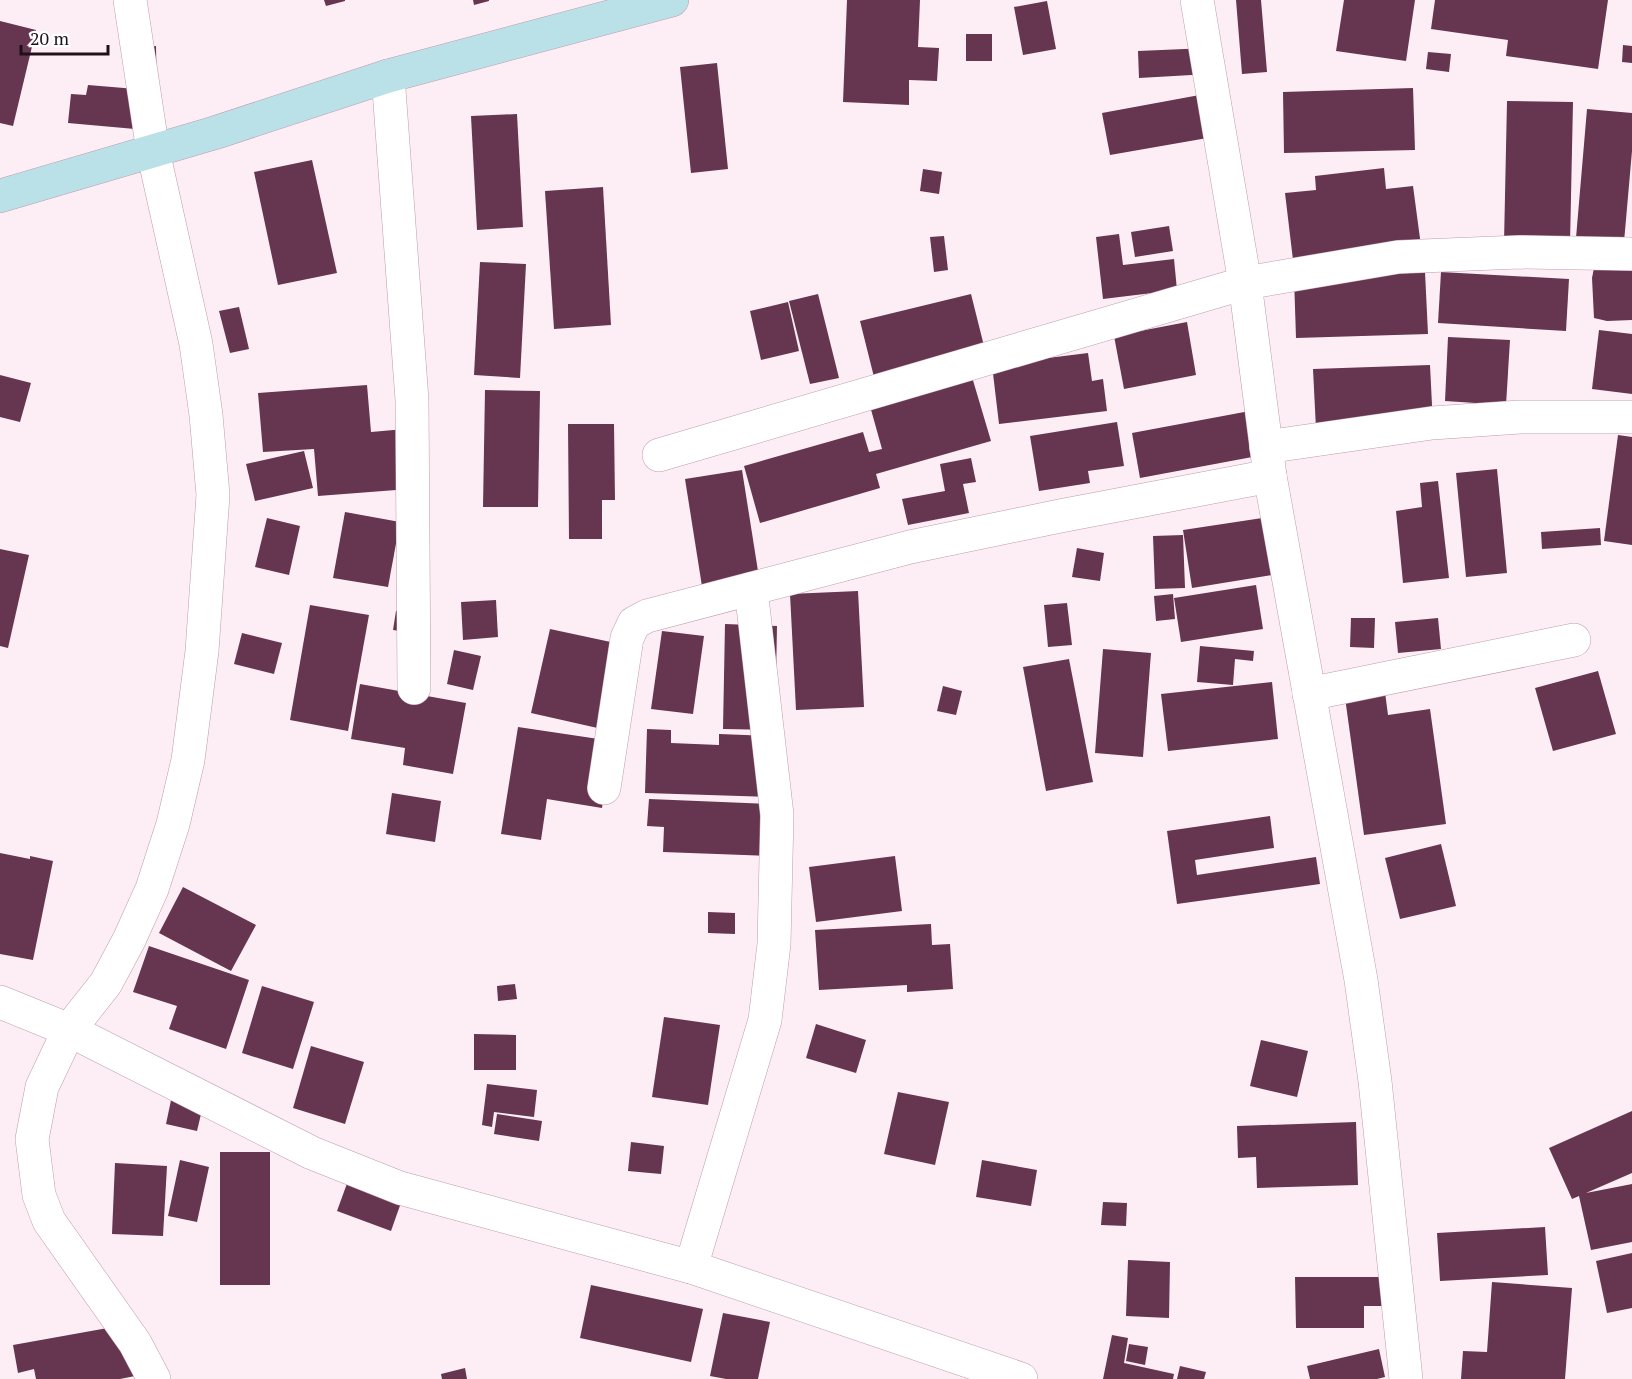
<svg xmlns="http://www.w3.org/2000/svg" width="1632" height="1379" font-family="'PT Serif',serif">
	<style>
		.building { fill: #66354f }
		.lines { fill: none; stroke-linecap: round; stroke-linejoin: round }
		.street-casing { stroke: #be9cac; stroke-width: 34 }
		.secondary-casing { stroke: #be9cac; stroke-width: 34 }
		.street { stroke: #fff; stroke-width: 33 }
		.secondary { stroke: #bbe1e8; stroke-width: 33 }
	</style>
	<rect width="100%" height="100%" fill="#fdeef5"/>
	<!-- building -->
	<g class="building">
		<path d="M324,0H345V1L326,6Z"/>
		<path d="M473,0H489V1L474,5Z"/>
		<path d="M847,0H920L918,47L939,48L937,81L909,80V105L843,102Z"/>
		<path d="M1236,0H1261L1267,72L1242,74Z"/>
		<path d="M1344,0H1415L1406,61L1336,51Z"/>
		<path d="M1435,0H1608L1598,69L1506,56L1508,40L1431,29Z"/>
		<path d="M1047,1L1056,49L1023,55L1014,7Z"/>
		<path d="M0,21L36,30L13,126L0,123Z"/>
		<rect x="966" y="34" width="26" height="27"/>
		<path d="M1623,45L1632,46V63L1622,62Z"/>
		<path d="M156,46L157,98L135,129L68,123L71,94L86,95L88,85L136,89L135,47Z"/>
		<path d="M1208,48L1209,74L1139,78L1138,51Z"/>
		<path d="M1428,52L1451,54L1449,72L1426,69Z"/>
		<path d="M717,63L728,169L691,173L680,67Z"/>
		<path d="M1413,88L1415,150L1284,153L1283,92Z"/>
		<path d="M1205,94L1213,137L1110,155L1102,113Z"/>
		<path d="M1507,101L1573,102L1570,244L1504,243Z"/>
		<path d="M1587,109L1632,113V151L1624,242L1576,238Z"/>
		<path d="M517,114L523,227L477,230L471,116Z"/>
		<path d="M312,160L337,273L278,285L254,172Z"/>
		<path d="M1384,168L1386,189L1413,186L1421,246L1293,260L1285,193L1316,190L1315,176Z"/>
		<path d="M923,169L942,172L939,194L920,191Z"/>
		<path d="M603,187L611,325L554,329L545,191Z"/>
		<path d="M1169,226L1173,251L1135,257L1131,232Z"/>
		<path d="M1119,234L1123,265L1174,259L1177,290L1103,299L1096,237Z"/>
		<path d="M944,236L948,270L934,272L930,237Z"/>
		<path d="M480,262L526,264L520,378L474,375Z"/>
		<path d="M1632,266V320L1607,321L1594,318L1592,278L1594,268Z"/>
		<path d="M1425,272L1428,334L1296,338L1294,277Z"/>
		<path d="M1441,272L1569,279L1566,331L1438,323Z"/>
		<path d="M818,294L839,378L810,384L789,301Z"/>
		<path d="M971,294L986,354L875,381L860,321Z"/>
		<path d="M788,302L799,351L761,360L750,311Z"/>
		<path d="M239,307L249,349L230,353L219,311Z"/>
		<path d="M1187,322L1196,375L1124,389L1114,336Z"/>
		<path d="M1599,330L1632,334V394L1592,389Z"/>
		<path d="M1448,337L1510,340L1506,405L1445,401Z"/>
		<path d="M1088,353L1092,381L1103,379L1107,411L999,424L992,365Z"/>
		<path d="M1430,365L1433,425L1316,429L1313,369Z"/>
		<path d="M0,375L31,383L20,422L0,417Z"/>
		<path d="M972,377L991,441L876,474L880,488L760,523L744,466L863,432L869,452L882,449L870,406Z"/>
		<path d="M367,385L371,432L405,429L409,489L318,496L314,449L263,452L258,393Z"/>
		<path d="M485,390L540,391L538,507H483Z"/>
		<path d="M1255,410L1263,455L1140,478L1132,433Z"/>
		<path d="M1117,422L1124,466L1088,471L1090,483L1039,491L1030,436Z"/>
		<path d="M568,424H614L615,500H602V539H569Z"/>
		<path d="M1618,435L1632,437V545L1604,541Z"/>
		<path d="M304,451L313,488L255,501L246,464Z"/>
		<path d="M971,458L976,482L963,484L969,513L908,525L902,499L945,491L940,464Z"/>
		<path d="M1497,469L1507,573L1466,577L1456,473Z"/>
		<path d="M742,470L761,590L704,599L685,479Z"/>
		<path d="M1438,481L1449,578L1403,583L1396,511L1422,507L1420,483Z"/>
		<path d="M345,512L400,522L388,587L333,578Z"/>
		<path d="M1269,517L1278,574L1192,588L1183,530Z"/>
		<path d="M267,518L300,526L289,575L255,567Z"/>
		<path d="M1600,528L1601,545L1542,549L1541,532Z"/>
		<path d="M1183,535L1185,588L1155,589L1153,536Z"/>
		<path d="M1077,548L1104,553L1100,581L1072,577Z"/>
		<path d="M0,549L29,555L8,648L0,646Z"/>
		<path d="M1256,585L1263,629L1181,642L1174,598Z"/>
		<path d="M858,591L864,707L796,710L790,594Z"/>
		<path d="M1173,594L1175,619L1156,621L1154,596Z"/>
		<path d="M496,600L498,637L463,640L461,602Z"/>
		<path d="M1067,603L1072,645L1048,647L1044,605Z"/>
		<path d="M310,605L369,615L348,731L290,720Z"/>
		<path d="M396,611L411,613L408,632L393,630Z"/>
		<path d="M1351,618H1375L1374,648L1350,647Z"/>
		<path d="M1438,618L1441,649L1398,653L1395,622Z"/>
		<path d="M725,624L777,626L775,730L723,729Z"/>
		<path d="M550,629L620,644L602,729L531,713Z"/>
		<path d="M662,631L704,636L693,714L651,709Z"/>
		<path d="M242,633L282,643L274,674L234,664Z"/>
		<path d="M1200,646L1254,651L1253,661L1235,659L1233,685L1197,682Z"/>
		<path d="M1103,649L1151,653L1143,757L1095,753Z"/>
		<path d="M454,650L481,656L473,690L447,684Z"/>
		<path d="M1069,659L1093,782L1046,791L1023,667Z"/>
		<path d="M1598,671L1616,734L1553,751L1535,688Z"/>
		<path d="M1383,677L1388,715L1430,709L1446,824L1364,835L1343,683Z"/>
		<path d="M1272,682L1278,739L1168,751L1161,694Z"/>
		<path d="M360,684L466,703L453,774L403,765L405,748L351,739Z"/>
		<path d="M943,686L962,691L956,715L937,711Z"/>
		<path d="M518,727L612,741L602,808L547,799L541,840L501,834Z"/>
		<path d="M647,729L671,730V743L719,745V734L769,736L768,797L645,793Z"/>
		<path d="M392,793L441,801L435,842L386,834Z"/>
		<path d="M649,799L771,804L769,856L663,852L664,827L647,826Z"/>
		<path d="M1270,816L1274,848L1195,860L1197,875L1316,857L1320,884L1177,904L1167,831Z"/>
		<path d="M1441,844L1456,906L1400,919L1385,858Z"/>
		<path d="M0,853L30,859V856L53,861L33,960L0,954Z"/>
		<path d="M895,856L902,911L816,922L809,867Z"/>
		<path d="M183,887L256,925L231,971L159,933Z"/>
		<path d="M708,912L735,913V934L708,933Z"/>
		<path d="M931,924L932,945L950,944L953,989L907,992V985L819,990L815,930Z"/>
		<path d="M149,946L249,980L226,1049L169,1029L177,1006L133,992Z"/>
		<path d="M515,984L517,999L498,1001L497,986Z"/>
		<path d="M262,986L314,1002L293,1069L242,1053Z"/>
		<path d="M664,1017L720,1025L708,1105L652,1097Z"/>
		<path d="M816,1024L866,1040L856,1073L806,1058Z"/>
		<path d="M474,1034L516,1035V1070H474Z"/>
		<path d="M1261,1040L1308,1051L1297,1097L1250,1086Z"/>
		<path d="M311,1046L364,1062L345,1124L293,1108Z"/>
		<path d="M487,1084L537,1090L534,1117L494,1112L492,1127L482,1125Z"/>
		<path d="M174,1086L206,1093L197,1131L166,1124Z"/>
		<path d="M898,1092L949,1102L935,1165L884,1154Z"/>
		<path d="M1632,1111V1173L1586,1193L1632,1184V1242L1591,1250L1579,1196L1572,1199L1549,1148Z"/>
		<path d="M497,1114L542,1121L539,1141L494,1134Z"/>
		<path d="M1356,1122L1358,1185L1257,1188L1256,1157L1238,1158L1237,1126Z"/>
		<path d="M631,1142L664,1146L661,1174L628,1171Z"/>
		<rect x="220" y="1152" width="50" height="133"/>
		<path d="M180,1160L209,1167L197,1222L168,1216Z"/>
		<path d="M982,1160L1037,1170L1031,1206L976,1197Z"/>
		<path d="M115,1163L167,1166L163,1236L112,1234Z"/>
		<path d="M349,1178L403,1197L391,1231L337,1211Z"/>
		<path d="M1103,1202L1127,1203L1126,1226L1101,1225Z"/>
		<path d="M1545,1227L1548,1275L1440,1281L1437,1233Z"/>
		<path d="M1632,1253V1308L1607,1313L1596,1261Z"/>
		<path d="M1128,1260L1170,1262L1169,1318L1126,1316Z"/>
		<path d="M1295,1277H1388V1306H1364V1328H1296Z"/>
		<path d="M1492,1282L1572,1288L1565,1379H1461L1463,1351L1487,1352Z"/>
		<path d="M591,1285L703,1309L691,1362L580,1338Z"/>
		<path d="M723,1313L770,1322L758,1379H726L710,1376Z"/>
		<path d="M130,1324L140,1375L120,1379H36L34,1369L18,1373L13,1345Z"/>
		<path d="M1112,1335L1128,1338L1124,1363L1174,1374L1173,1379H1103Z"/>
		<path d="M1129,1344L1148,1347L1145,1365L1126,1361Z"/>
		<path d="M1379,1349L1385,1377L1377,1379H1310L1307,1366Z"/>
		<path d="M1180,1366L1206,1372L1204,1379H1177Z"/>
		<path d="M465,1368L467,1379H442L441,1374Z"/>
	</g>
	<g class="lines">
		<!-- street casing -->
		<g class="street-casing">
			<g id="street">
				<path d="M130,0L153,151L196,344L206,415L213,495L202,651L188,760L173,824L152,889L129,940L106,983L69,1030L42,1087L32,1139L39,1195L49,1221L135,1343L154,1379"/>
				<path d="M1197,0L1245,283L1270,476L1361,980L1375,1081L1406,1379"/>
				<path d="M388,76L412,400L414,688"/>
				<path d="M1266,447L1432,423L1520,417H1632"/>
				<path d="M659,455L1245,283L1398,257L1519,252L1632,254"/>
				<path d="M1309,694L1574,640"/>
				<path d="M604,788L627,638L634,623L647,616L910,547L1060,516L1270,476"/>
				<path d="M0,1002L69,1030L312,1153L400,1188L691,1267L1021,1379"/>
				<path d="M691,1267L765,1020L774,944L777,815L751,589"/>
			</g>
		</g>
		<!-- secondary casing -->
		<g class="secondary-casing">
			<path id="secondary" d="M0,196L214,133L388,76L672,0"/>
		</g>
		<!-- street -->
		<use href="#street" class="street"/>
		<!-- secondary -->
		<use href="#secondary" class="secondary"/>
	</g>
	<!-- scale -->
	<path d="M21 45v9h87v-9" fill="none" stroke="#1e1218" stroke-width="3"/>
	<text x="30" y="45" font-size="18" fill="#1e1218" stroke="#ffffff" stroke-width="4.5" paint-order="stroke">20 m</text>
</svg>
